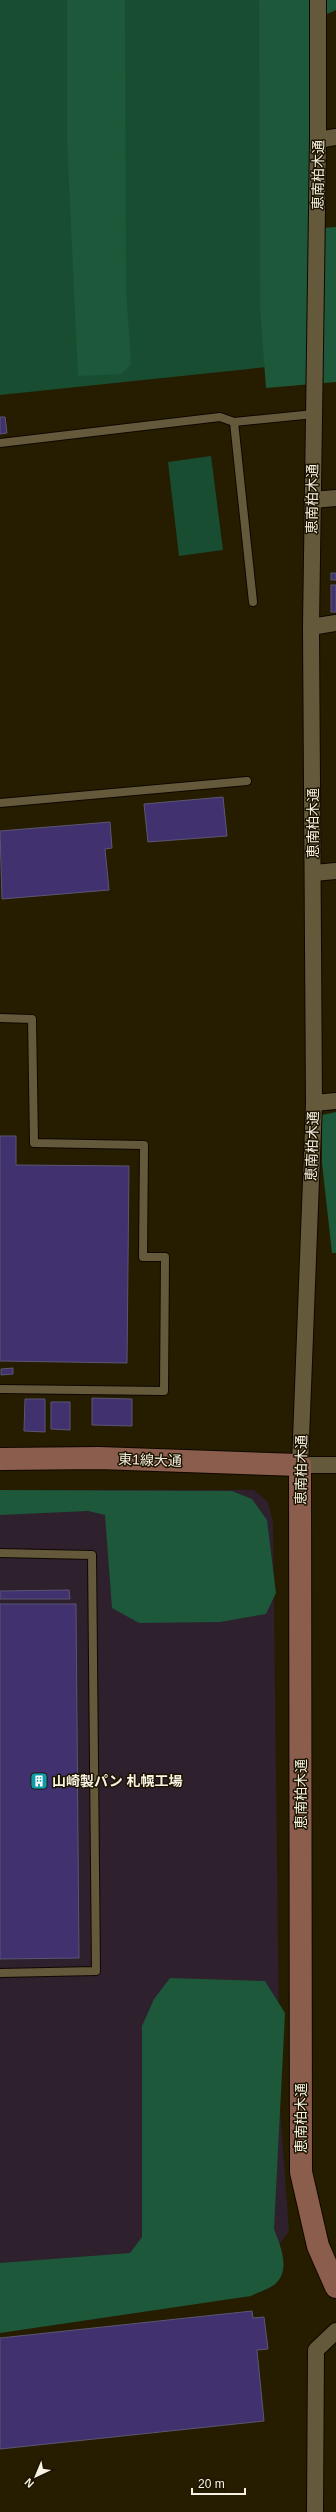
<svg xmlns="http://www.w3.org/2000/svg" width="336" height="2512" font-family="Arial,'Noto Sans JP',sans-serif">
	<style>
		.industrial { fill: #2e202c }
		.green { fill: #184d31 }
		.forest { fill: #1c5839 }
		.building { fill: #41316e; stroke: #5b5673 }
		.lines { fill: none; stroke-linecap: round; stroke-linejoin: round }
		.lane-casing { stroke: #0f0700; stroke-width: 10 }
		.street-casing { stroke: #0f0700; stroke-width: 18 }
		.secondary-casing { stroke: #0f0700; stroke-width: 24 }
		.lane { stroke: #645a3b; stroke-width: 8 }
		.street { stroke: #645a3b; stroke-width: 16 }
		.secondary { stroke: #8b5d4c; stroke-width: 22 }
		.labels { text-anchor: middle; dominant-baseline: central; stroke-width: 3; stroke-linejoin: round; paint-order: stroke }
		.street-label { font-size: 14px; fill: #f7f2e1; stroke: #1c1400 }
		.poi-label { font-size: 14px; font-weight: bold; fill: #f7f2e1; stroke: #1c1400; text-anchor: start }
	</style>
	<rect width="100%" height="100%" fill="#261d00"/>
	<!-- industrial -->
	<path class="industrial" d="M0,1490H254L268,1502L273,1523L280,2108L289,2231L265,2265L0,2303Z"/>
	<!-- green -->
	<g class="green">
		<path d="M0,0H263L267,367L0,395Z"/>
		<path d="M211,456L223,550L179,556L168,462Z"/>
	</g>
	<!-- forest -->
	<g class="forest">
		<path d="M67,0H125L126,288L131,364L122,374L78,376L67,141Z"/>
		<path d="M259,0H336V10L309,22V229L336,227V382L266,388L260,308Z"/>
		<path d="M336,1112V1253H332L322,1163V1115Z"/>
		<path d="M0,1490L232,1491L252,1499L267,1520L276,1593L266,1614L220,1622L139,1623L112,1608L105,1515L88,1511L0,1515Z"/>
		<path d="M170,1978L265,1981L285,2013L274,2229C280,2245 292,2271 274,2285C267,2290 258,2292 251,2296L0,2333V2263L130,2253L142,2237V2026L154,1999Z"/>
	</g>
	<!-- building -->
	<g class="building">
		<path d="M0,417H5L7,433L0,434Z"/>
		<rect x="331" y="573" width="5" height="7"/>
		<rect x="331" y="585" width="5" height="27"/>
		<path d="M223,797L227,836L148,842L144,804Z"/>
		<path d="M110,822L112,848L105,849L109,890L2,899L0,831Z"/>
		<path d="M0,1136H16V1165L129,1166L127,1363L0,1361Z"/>
		<path d="M13,1368V1374L1,1375V1369Z"/>
		<path d="M92,1398L132,1399V1426L92,1425Z"/>
		<path d="M25,1399H45V1432L24,1431Z"/>
		<path d="M51,1402H70V1430L51,1429Z"/>
		<path d="M69,1590L70,1599H0V1591Z"/>
		<path d="M0,1604H76L79,1958L0,1959Z"/>
		<path d="M252,2311L253,2318L264,2317L268,2349L257,2350L264,2421L0,2449V2338Z"/>
	</g>
	<g class="lines">
		<!-- lane casing -->
		<g class="lane-casing">
			<g id="lane">
				<path d="M234,422L253,602"/>
				<path d="M0,443L220,417L234,422L314,414"/>
				<path d="M0,803L247,781"/>
				<path d="M0,1018L32,1019L34,1143L144,1145L143,1257H165L164,1391L0,1389"/>
				<path d="M0,1553L92,1555L96,1971L0,1973"/>
			</g>
		</g>
		<!-- street casing -->
		<g class="street-casing">
			<g id="street">
				<path d="M318,0V140L311,627L314,1103L300,1465H336"/>
				<path d="M318,140L336,137"/>
				<path d="M312,500L336,498"/>
				<path d="M311,627L336,623"/>
				<path d="M314,873L336,871"/>
				<path d="M314,1103L336,1101"/>
				<path d="M315,2512L316,2350L336,2331"/>
			</g>
		</g>
		<!-- secondary casing -->
		<g class="secondary-casing">
			<path id="secondary" d="M0,1459L99,1458L300,1465L301,2172L318,2246L336,2287"/>
		</g>
		<!-- lane -->
		<use href="#lane" class="lane"/>
		<!-- street -->
		<use href="#street" class="street"/>
		<!-- secondary -->
		<use href="#secondary" class="secondary"/>
	</g>
	<!-- icons -->
	<defs>
		<g id="building-square" transform="scale(0.9)"><rect x="-9" y="-9" width="18" height="18" rx="4" fill="#0f9aa8" stroke="#1c1400"/><path d="M-4-6H4V6H1V3H-1V6H-4ZM-2.5-4.3h1.7v1.8h-1.7ZM.8-4.3h1.7v1.8H.8ZM-2.5-1h1.7V.8h-1.7ZM.8-1h1.7V.8H.8Z" fill="#fff"/></g>
	</defs>
	<g fill-rule="evenodd">
		<use href="#building-square" x="39" y="1781"/>
	</g>
	<g class="labels">
		<!-- street labels -->
		<g class="street-label">
			<text transform="translate(318 175) rotate(-89)">恵南柏木通</text>
			<text transform="translate(312 499) rotate(-89)">恵南柏木通</text>
			<text transform="translate(313 823) rotate(-90)">恵南柏木通</text>
			<text transform="translate(312 1146) rotate(-88)">恵南柏木通</text>
			<text transform="translate(150 1460) rotate(2)">東1線大通</text>
			<text transform="translate(301 1470) rotate(-89)">恵南柏木通</text>
			<text transform="translate(301 1794) rotate(-90)">恵南柏木通</text>
			<text transform="translate(301 2118) rotate(-90)">恵南柏木通</text>
		</g>
		<!-- poi labels -->
		<g class="poi-label">
			<text x="52" y="1781">山崎製パン 札幌工場</text>
		</g>
	</g>
	<!-- north arrow -->
	<g transform="translate(36 2476) rotate(224)" stroke="#1c1400" stroke-width="3" paint-order="stroke">
	<path d="M0-3L7 15L0 10L-7 15Z" fill="#f7f2e1"/>
	<text y="-6" font-size="11" font-weight="bold" text-anchor="middle" fill="#f7f2e1">N</text>
	</g>
	<!-- scale -->
	<path d="M192 2488v6h53v-6" fill="none" stroke="#f7f2e1" stroke-width="2"/>
	<text x="198" y="2488" font-size="12" fill="#f7f2e1" stroke="#1c1400" stroke-width="3" paint-order="stroke">20 m</text>
</svg>
